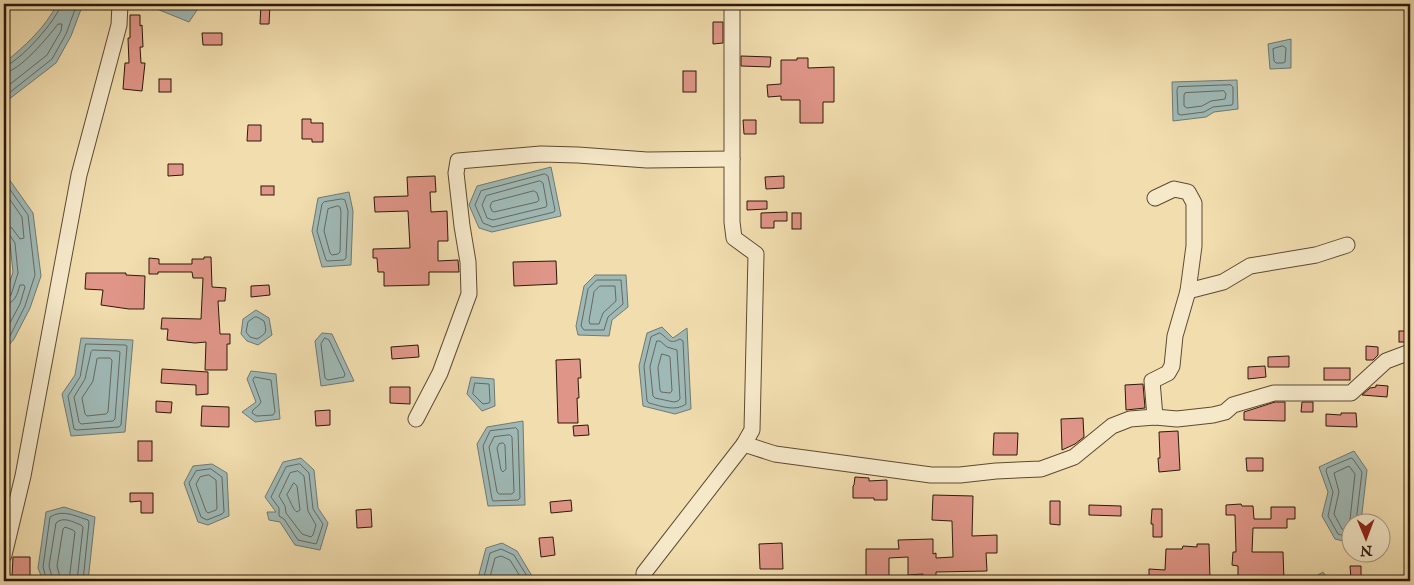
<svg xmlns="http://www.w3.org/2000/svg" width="1414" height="585" font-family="'IM FELL English',serif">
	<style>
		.water { fill: #9fb9b6; stroke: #717971 }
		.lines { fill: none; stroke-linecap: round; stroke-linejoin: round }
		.shore { stroke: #666960; stroke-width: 1 }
		.building { fill: #df9587; stroke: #2c1909 }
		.minor-casing { stroke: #5d4a32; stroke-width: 17 }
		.minor { stroke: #f6e9ca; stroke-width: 15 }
	</style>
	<rect width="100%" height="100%" fill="#f1ddae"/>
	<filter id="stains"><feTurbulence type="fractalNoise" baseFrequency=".004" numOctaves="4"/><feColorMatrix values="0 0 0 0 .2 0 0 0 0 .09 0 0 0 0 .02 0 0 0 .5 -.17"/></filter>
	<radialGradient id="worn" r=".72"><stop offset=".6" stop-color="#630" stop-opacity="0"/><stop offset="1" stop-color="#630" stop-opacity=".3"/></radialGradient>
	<!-- water -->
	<g class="water">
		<path d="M57,4H83L71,36L56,63L4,103V63C24,47 46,27 57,4Z"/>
		<path d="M147,4H201L189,22L147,5Z"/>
		<path d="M1291,39V68L1270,69L1268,44Z"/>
		<path d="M1237,80L1238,109L1214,112L1206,117L1173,121L1172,82Z"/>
		<path d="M551,167L561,216L492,232L479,228L469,205L477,186Z"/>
		<path d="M4,172L33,213L41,276L30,308L14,339L4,351V299L13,272L10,244L4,233Z"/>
		<path d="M349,192L353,211L351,265L322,267L312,231L318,198Z"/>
		<path d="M595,275H626L628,307L612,320L609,336L578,335L576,326L584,286Z"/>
		<path d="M256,310L269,318L272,335L258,345L247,341L241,334L243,319Z"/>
		<path d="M662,327L673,338L687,328L691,409L675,414L643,406L639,366L647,333Z"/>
		<path d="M322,333L332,334L354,381L321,386L315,341Z"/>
		<path d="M81,338L133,340L125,432L71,436L62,394L75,375Z"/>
		<path d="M251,371L276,374L280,419L255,422L242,412L256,402L247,379Z"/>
		<path d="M471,377L494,379L495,406L482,411L467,394Z"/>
		<path d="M523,421L525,505L488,506L477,444L487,427Z"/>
		<path d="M1354,451L1367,470L1361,522H1352L1351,543L1335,539L1322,516L1328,492L1319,467Z"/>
		<path d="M301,458L314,470L318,508L328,523L320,550L295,545L280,522L269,520L267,512H276L265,497L283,462Z"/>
		<path d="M212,464L227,473L229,516L208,525L198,522L184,483L193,466Z"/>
		<path d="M64,507L95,517L88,581H43L38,568L46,512Z"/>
		<path d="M502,543L517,551L535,581H478V578L486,548Z"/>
		<path d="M1323,572L1329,581H1308Z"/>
	</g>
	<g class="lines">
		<!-- shore -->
		<g class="shore">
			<path d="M1283,46L1286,48L1285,62L1283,63H1276L1274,61L1273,49Z"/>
			<path d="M4,66C17,65 59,18 61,4"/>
			<path d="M4,73C20,71 48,37 58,24H62L61,31L47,55L4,89"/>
			<path d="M1231,85L1233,87V103L1232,105L1213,107L1204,112L1181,115L1178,114L1177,90L1178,87Z"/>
			<path d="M1224,91L1226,94L1225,99L1211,101L1202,106L1187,108L1184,106V95L1185,93Z"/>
			<path d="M4,97L52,59L66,34L77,4"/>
			<path d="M545,174L548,176L555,210L554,212L493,227L483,223L475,205L481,191Z"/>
			<path d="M4,181L28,215L35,275L25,306L10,336L4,343"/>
			<path d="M540,181L543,183L547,205L546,207L493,220L487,218L482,205L486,196Z"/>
			<path d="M4,191L22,217L24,238L20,239L12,228L4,226"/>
			<path d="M534,191L537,193L539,200L537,202L494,212L492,211L490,206L492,202Z"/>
			<path d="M342,199L345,200L348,211L346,258L344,260L327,261L326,260L317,231L322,204L324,202Z"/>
			<path d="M338,206L340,207L341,212L340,252L338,254L332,255L330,253L324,231L328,209Z"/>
			<path d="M4,232L9,234L15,243L18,273L11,295L8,297L4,298"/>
			<path d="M597,280H621L623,304L608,317L604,330H584L581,326L588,289Z"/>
			<path d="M600,286H615L616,301L603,313L599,324H590L589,321L594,292Z"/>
			<path d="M4,304C15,304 17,295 20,285H24L25,287L20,304L4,334"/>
			<path d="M255,317H257L264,321C267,332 267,333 257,339L250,337L246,332L248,322Z"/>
			<path d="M660,333C669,339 669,345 680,339L683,341L686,404C675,412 661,406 649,403L647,401L644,366L651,337Z"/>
			<path d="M325,338L329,340L345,374L344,377L328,380L325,378L321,344Z"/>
			<path d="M657,341H660L667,347L677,350L680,399L678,401L674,402L655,398L653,396L650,367Z"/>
			<path d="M86,344L125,345L127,346L121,425L119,427L77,430L74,429L68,396L80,377Z"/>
			<path d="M93,350L118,351L120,352L115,419L113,421L81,424L79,422L74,397L85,379L91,352Z"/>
			<path d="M662,354L669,356L670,357L672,391L670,393L661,392L660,390L658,368Z"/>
			<path d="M99,358H110L112,360L108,412L106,414L87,416L85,414L82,398L93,381L97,359Z"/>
			<path d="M255,377L271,380L275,412L273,415L257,416L252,413L253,410L259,405L261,402L253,380Z"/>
			<path d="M475,383L489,384L490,401L489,403L483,404L473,394Z"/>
			<path d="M516,428L518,430L520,498L518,500L493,501L492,499L483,446L490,431Z"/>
			<path d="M510,435L512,437L514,492L512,494H499L497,492L489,447L494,437Z"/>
			<path d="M503,443L505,445L506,469L503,472L501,470L497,448L499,444Z"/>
			<path d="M300,464L309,473L313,509L323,524L317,542L316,544L298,540L284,519L279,516V508L271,497L286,467Z"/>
			<path d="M211,469L222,477L224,512L222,514L207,520L201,517L189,483L196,471Z"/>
			<path d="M298,471L304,476L308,511L316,525L313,535L311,537L302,534L286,513L285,506L279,496L290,473Z"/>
			<path d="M209,475L216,480L217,508L216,510L208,513L206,511L196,484L200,477Z"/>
			<path d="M294,483L297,486L300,510L297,512C293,510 290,500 287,495Z"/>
			<path d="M1352,527L1350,520L1355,474L1349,466L1334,473L1339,492L1334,514L1342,529L1349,531L1352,529"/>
			<path d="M1352,538L1338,534L1328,516L1333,492L1326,471L1327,468L1351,458L1353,459L1362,472L1356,522"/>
			<path d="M47,581L43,567L50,517C63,509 75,516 88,520L89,522L83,581"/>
			<path d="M53,581L49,566L56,523C63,516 73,522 81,525L83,527L77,581"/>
			<path d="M61,581L57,566L63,529L65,527L73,530L75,532L69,581"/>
			<path d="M483,581L490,553L501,549L514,555L530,581"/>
			<path d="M489,581L495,558L501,556L510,560L523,581"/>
		</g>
	</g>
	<!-- building -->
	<g class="building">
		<path d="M261,5H270L269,24H260Z"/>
		<path d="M130,15H140V26L142,25L143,47H140L141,63H145L142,91L123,89L125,63H129L128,38H130Z"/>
		<path d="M713,22H723V43L713,44Z"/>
		<path d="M202,33H222V45H203Z"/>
		<path d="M741,56L771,57L770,67L741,66Z"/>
		<path d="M797,58H808V68L834,67V102H823V123H800V100H781V96L768,97L767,85L781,84V60H797Z"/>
		<rect x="683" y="71" width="13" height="21"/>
		<rect x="159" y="79" width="12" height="13"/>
		<path d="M302,119H311V123H323V142H312V139H302Z"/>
		<path d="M743,120H756V134H744Z"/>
		<path d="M248,125H261V141H247Z"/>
		<path d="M168,164H183V175L168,176Z"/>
		<path d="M435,176L436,192H430L431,212L447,211L448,241H438V261L458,260L459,272H429V285L384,286V272H378L377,258H373V249L410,248L408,211L375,212L374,197L408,196L407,177Z"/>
		<path d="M784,176V188L766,189L765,177Z"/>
		<rect x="261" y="186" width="13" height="9"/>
		<path d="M747,201H767V209L747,210Z"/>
		<path d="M787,212V221H774V228H761V213Z"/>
		<rect x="792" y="213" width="9" height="16"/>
		<path d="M204,257H211L212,287L226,288L225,301H218L220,334H230V344H227V370H205L206,342L195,343L167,340L168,329H161L162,318L201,319L203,278H193L192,272H158V274H149V258L159,259V264H192V259H204Z"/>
		<path d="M556,261L557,284L514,286L513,262Z"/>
		<path d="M86,273H126V275L145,276L144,309H129L101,305L103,290L85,289Z"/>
		<path d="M269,285L270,295L251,297V286Z"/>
		<rect x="1399" y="331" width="11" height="11"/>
		<path d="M418,345L419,357L392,359L391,347Z"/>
		<path d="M1366,346L1378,347V355L1373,360H1366Z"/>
		<path d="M1289,356V367H1268V357Z"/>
		<path d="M580,359L581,378H578L579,398H577L578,423H558L556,360Z"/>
		<path d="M1265,366L1266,377L1248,379V367Z"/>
		<rect x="1324" y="368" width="26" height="12"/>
		<path d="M162,369L208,372V394L196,395V385L161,383Z"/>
		<path d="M1143,384L1145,408L1126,410L1125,385Z"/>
		<path d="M1376,385L1388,386L1387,397L1362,395L1370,388L1376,387Z"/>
		<path d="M390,387H410V404L390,403Z"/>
		<path d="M156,401L172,402L171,413L156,412Z"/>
		<path d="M1275,402H1285V421L1244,420V412Z"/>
		<path d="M1302,402H1313V412H1301Z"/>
		<path d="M202,406L229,407V427L201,426Z"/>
		<path d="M330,410V425L316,426L315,411Z"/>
		<path d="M1341,413H1356L1357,427L1326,426V414L1341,415Z"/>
		<path d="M1083,418L1084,437L1075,444L1062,450L1061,419Z"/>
		<path d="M588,425L589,435L574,436L573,426Z"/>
		<path d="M1178,431L1180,470L1159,472L1158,458H1160L1159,432Z"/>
		<path d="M994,433H1018L1017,455H993Z"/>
		<rect x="138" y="441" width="14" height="20"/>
		<path d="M1246,458H1263V471H1247Z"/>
		<path d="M855,477L869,478V481L887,480V500H874V498H853V486L854,485Z"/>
		<path d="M130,493H153V513H141V501L130,502Z"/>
		<path d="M933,495L973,496L972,536L997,535V553H986L987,571L936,572V578H923V574L908,575V557L889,558V576H866V549H899L898,540L933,539V554L936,553V558L953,557L952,521L932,520Z"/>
		<path d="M571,500L572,511L551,513L550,502Z"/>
		<path d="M1050,501H1060V525L1050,524Z"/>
		<path d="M1241,504L1242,506H1253L1254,519H1271V507H1295V519H1287V528H1253L1252,552H1283L1284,581H1238V566L1232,565L1233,552H1236L1235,515H1226V505Z"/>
		<path d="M1089,505L1121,506V516L1089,515Z"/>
		<path d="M371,509L372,527L357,528L356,510Z"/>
		<path d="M1152,509H1162V537H1153V524H1151Z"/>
		<path d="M553,537L555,555L541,557L539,538Z"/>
		<path d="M782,543L783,569H760L759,544Z"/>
		<path d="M1197,544H1209L1210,580L1185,579V581H1149V569L1165,570L1166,549H1182L1183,546L1197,547Z"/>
		<path d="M13,557H30V577H12Z"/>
		<path d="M1350,566H1361V579H1351Z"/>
	</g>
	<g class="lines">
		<!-- minor casing -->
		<g class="minor-casing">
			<g id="minor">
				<path d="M1155,198L1174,189L1188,192L1194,203V246L1188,291L1175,336L1172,366L1168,373L1152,381L1155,417"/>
				<path d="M1188,291L1223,282L1250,266L1316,255L1347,245"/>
				<path d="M416,419L440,373L469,294L468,262L462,226L456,173L458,161L541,154L578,155L647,160L732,159"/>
				<path d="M744,444L775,454L931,475H960L996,471L1041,469L1074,457L1112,426L1130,419L1155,417L1177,419L1213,415L1225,412L1233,405L1274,393H1351L1386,361L1410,352"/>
				<path d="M4,555L23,476L79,175L119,25L120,4"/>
				<path d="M644,581V573L744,444L752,430L756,254L734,238L732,222V4"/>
			</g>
		</g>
		<!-- minor -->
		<use href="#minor" class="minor"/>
	</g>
	<!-- margin -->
	<rect width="1414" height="585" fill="none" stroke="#f1ddae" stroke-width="20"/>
	<rect x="5" y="5" width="1404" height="575" fill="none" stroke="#2c1909" stroke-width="2.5"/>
	<rect x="10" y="10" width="1394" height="565" fill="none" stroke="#2c1909"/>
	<!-- north arrow -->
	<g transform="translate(1366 538) rotate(179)"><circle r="24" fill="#f6e9ca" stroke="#a5967d"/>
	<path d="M0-4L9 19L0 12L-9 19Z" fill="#8f2418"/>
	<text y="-8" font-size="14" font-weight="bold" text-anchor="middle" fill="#2c1909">N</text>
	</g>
	<rect width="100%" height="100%" filter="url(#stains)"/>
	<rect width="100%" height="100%" fill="url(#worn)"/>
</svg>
